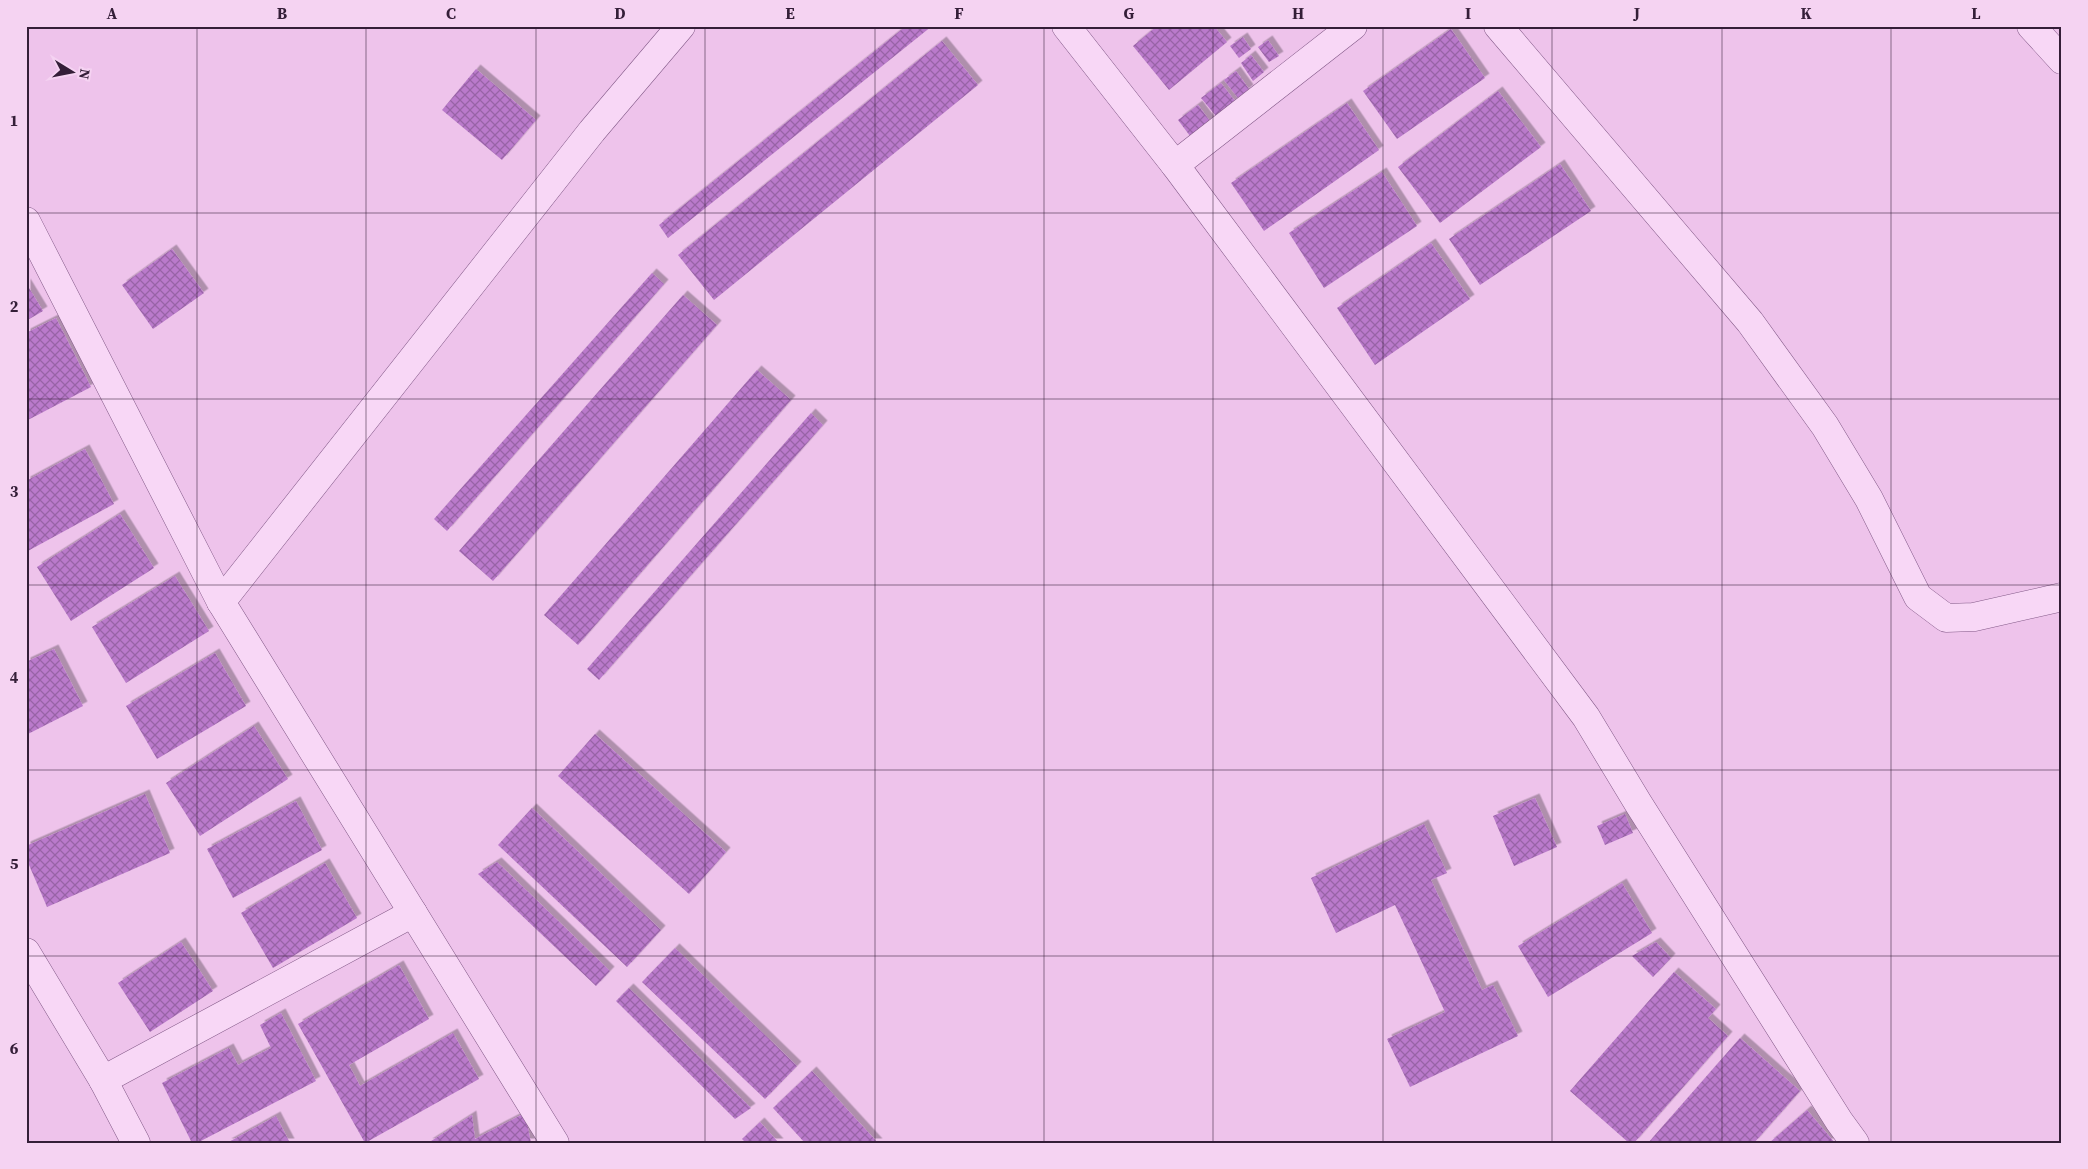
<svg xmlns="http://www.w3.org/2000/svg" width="2088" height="1169" font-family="'Source Serif 4',serif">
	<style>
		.building { fill: url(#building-cross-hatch); filter: url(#shadow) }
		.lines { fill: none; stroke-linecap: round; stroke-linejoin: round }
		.minor-casing { stroke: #835a88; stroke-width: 29 }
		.minor { stroke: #f8d7f6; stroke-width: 28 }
		.grid { fill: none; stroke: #341e38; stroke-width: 1; stroke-opacity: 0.55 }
		.neatline { fill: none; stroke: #341e38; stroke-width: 2 }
		.grid-label { font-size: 16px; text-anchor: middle; font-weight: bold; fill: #341e38 }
	</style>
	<defs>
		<pattern id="building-cross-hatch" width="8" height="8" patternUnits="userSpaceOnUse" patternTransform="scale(1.25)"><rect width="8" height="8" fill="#ba7acb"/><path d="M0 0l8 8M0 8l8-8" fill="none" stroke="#9863a6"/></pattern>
		<filter id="shadow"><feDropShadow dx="4.5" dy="-4.5" stdDeviation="0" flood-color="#0004"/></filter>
	</defs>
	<rect width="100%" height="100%" fill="#eec3eb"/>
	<!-- building -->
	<g class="building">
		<path d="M906,26H932L668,238L659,225Z"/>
		<path d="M1157,26H1214L1227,42L1169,90L1133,46Z"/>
		<path d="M1451,29L1485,78L1397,139L1363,91Z"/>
		<path d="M1243,37L1251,49L1239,58L1230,46Z"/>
		<path d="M1268,40L1279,56L1269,62L1258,47Z"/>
		<path d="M942,41L978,85L714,300L678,255Z"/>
		<path d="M1251,55L1264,72L1253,81L1241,63Z"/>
		<path d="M476,69L536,120L502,160L442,110Z"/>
		<path d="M1236,71L1249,89L1238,98L1224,80Z"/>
		<path d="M1221,83L1235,101L1216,116L1201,98Z"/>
		<path d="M1498,91L1541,147L1440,223L1398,167Z"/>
		<path d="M1347,103L1379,150L1264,231L1231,183Z"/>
		<path d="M1198,105L1210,121L1190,136L1178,120Z"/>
		<path d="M1560,164L1591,211L1480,285L1449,239Z"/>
		<path d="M1382,172L1417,226L1324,288L1289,233Z"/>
		<path d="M1431,243L1470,299L1375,365L1337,308Z"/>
		<path d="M172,249L204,293L153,329L122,285Z"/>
		<path d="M652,273L664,284L447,531L434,519Z"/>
		<path d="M26,283L43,311L26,321Z"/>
		<path d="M683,295L717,325L493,581L459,551Z"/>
		<path d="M56,318L91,387L26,421V333Z"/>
		<path d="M757,370L791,400L578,645L544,615Z"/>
		<path d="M811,413L823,425L599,680L587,669Z"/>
		<path d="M85,449L114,504L26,552V481Z"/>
		<path d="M120,514L154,568L71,621L37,567Z"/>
		<path d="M175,576L209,631L126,683L92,627Z"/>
		<path d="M54,649L83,706L26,735V662Z"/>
		<path d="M215,653L246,706L157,759L126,706Z"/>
		<path d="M254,726L288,779L200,836L166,783Z"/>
		<path d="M595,734L726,852L689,894L558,776Z"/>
		<path d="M145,794L170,853L47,907L26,858V846Z"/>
		<path d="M1535,798L1557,847L1514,866L1493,816Z"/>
		<path d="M296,801L322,850L233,898L207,849Z"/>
		<path d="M532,808L661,930L627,967L498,845Z"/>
		<path d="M1625,814L1633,833L1605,845L1597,826Z"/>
		<path d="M1424,824L1447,873L1431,880L1482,990L1493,985L1518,1036L1410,1087L1387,1039L1445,1012L1395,905L1336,933L1311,878Z"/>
		<path d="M497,862L610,971L596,986L478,874Z"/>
		<path d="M325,863L357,918L273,968L241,913Z"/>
		<path d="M1622,883L1652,933L1548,997L1518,946Z"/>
		<path d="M181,942L213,991L150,1032L118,983Z"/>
		<path d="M1656,942L1671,958L1653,977L1632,956Z"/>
		<path d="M675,948L797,1066L765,1099L642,982Z"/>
		<path d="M399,965L429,1019L349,1065L360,1086L453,1033L479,1079L365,1143L298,1024Z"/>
		<path d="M1674,972L1716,1009L1708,1018L1728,1036L1634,1143H1629L1570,1091Z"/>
		<path d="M629,988L751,1108L735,1119L616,1001Z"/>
		<path d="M281,1013L316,1081L197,1143H192L162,1083L229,1048L238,1065L271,1048L260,1025Z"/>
		<path d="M1740,1038L1800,1091L1754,1143H1648Z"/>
		<path d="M812,1071L878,1143H805L773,1108Z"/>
		<path d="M1807,1110L1835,1143H1769Z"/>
		<path d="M525,1113L531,1143H428L472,1115L475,1139Z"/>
		<path d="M276,1116L290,1143H227Z"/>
		<path d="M760,1122L779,1143H746L742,1139Z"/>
	</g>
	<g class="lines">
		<!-- minor casing -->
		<g class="minor-casing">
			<g id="minor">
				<path d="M1066,26L1175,165L1586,717L1638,803L1839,1121L1855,1143"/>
				<path d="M1498,26L1750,322L1825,426L1869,499L1918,597L1946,618L1974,617L2062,597"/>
				<path d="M2031,26L2062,60"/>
				<path d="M1175,165L1353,26"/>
				<path d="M26,221L221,602L555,1143"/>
				<path d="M221,602L592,131L681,26"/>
				<path d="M26,952L103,1080L136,1143"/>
				<path d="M103,1080L413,913"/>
			</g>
		</g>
		<!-- minor -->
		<use href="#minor" class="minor"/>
	</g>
	<!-- grid -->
	<path class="grid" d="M197,26V1143M366,26V1143M536,26V1143M705,26V1143M875,26V1143M1044,26V1143M1213,26V1143M1383,26V1143M1552,26V1143M1722,26V1143M1891,26V1143M26,213H2062M26,399H2062M26,585H2062M26,770H2062M26,956H2062"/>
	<!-- border -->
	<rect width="2088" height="1169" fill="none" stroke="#f5d3f2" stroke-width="55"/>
	<!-- north arrow -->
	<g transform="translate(72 72) rotate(100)" stroke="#f5d3f2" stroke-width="4" paint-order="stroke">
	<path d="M0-4L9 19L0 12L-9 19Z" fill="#341e38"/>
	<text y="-8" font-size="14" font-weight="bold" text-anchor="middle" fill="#341e38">N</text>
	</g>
	<rect x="28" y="28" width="2032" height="1114" class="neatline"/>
	<g class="grid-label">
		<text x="112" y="19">A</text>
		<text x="282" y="19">B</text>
		<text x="451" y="19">C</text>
		<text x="620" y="19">D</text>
		<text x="790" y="19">E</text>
		<text x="959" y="19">F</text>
		<text x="1129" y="19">G</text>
		<text x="1298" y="19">H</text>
		<text x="1468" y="19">I</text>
		<text x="1637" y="19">J</text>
		<text x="1806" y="19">K</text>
		<text x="1976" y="19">L</text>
		<text x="14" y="126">1</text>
		<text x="14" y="312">2</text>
		<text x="14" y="497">3</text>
		<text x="14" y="683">4</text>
		<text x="14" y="869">5</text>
		<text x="14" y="1054">6</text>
	</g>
</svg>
